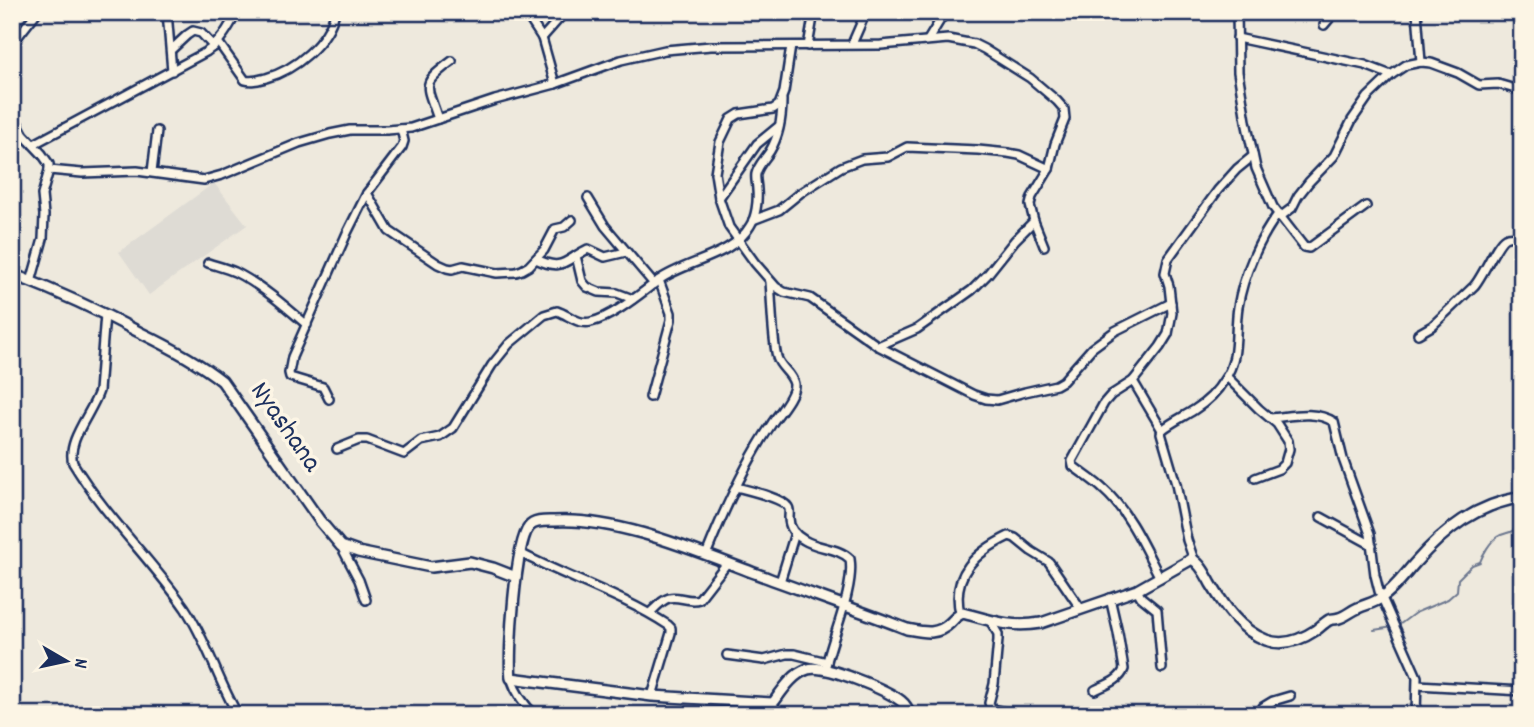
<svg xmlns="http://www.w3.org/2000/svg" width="1534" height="727" font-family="Dekko,sans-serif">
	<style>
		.built { fill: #dedbd4 }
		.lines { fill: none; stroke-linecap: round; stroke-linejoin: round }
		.stream { stroke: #6c778f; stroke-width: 2 }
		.minor-casing { stroke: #1b2f5e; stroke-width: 12 }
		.tertiary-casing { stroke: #1b2f5e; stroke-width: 14 }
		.minor { stroke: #fcf5e5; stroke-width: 7 }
		.tertiary { stroke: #fcf5e5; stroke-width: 9 }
		.labels { text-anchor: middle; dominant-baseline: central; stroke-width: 7; stroke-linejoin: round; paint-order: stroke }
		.street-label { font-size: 28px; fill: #1b2f5e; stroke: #fcf5e5 }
	</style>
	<rect width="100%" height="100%" fill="#eee9dd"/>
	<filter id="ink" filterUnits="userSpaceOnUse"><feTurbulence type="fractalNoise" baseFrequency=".0143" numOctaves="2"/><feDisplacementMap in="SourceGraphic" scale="14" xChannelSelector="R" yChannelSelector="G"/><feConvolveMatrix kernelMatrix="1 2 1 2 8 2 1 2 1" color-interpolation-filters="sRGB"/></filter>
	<g filter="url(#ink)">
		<!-- built -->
		<path class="built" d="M214,183L247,225L149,295L119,252Z"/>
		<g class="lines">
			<!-- stream -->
			<g class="stream">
				<path d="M1399,625L1415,613L1448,599L1457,591L1458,579L1472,565L1480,562C1483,554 1490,542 1497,537C1505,532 1512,534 1519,526L1518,518L1522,511"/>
				<path d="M1374,630L1393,627"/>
			</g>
			<!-- minor casing -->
			<g class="minor-casing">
				<g id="minor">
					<path d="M167,12L172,71"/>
					<path d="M525,12L542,38L555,84"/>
					<path d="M1237,12L1238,72L1246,121L1256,168L1273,207L1304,247L1309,248L1366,206"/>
					<path d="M1417,12L1421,62"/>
					<path d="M1324,25L1335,12"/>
					<path d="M542,38L565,12"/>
					<path d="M1237,38L1365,65L1391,75"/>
					<path d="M928,40L945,12"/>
					<path d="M218,42L245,80C252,82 258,80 266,78C295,70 328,43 335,12"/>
					<path d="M12,44L37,12"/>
					<path d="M852,44L866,12"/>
					<path d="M791,46L784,92L779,105L773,109L739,114L731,119L720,142L715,173L719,198L729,227L755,263L776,287L784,292L810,298L878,346L974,395L986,399L997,400L1025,392L1056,385L1063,381L1092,348L1115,331L1171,303"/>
					<path d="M808,46L814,12"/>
					<path d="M171,50L187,35L193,31L201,33L214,47"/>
					<path d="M12,100L17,122L24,135L42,154L49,164V170L42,195L44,215L43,239L31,282"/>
					<path d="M438,119C426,83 420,85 452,61"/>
					<path d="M34,144L206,52C221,42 229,27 237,12"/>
					<path d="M49,170L82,173L137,171L204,180L222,175L299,143L330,134L350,130H387L411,128L495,100L555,84L621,60L665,50L711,46L881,45L948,39L974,44L984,49L1030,78L1057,101L1064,109L1065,119L1055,144L1049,169L1032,197L1030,205L1034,221L1044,246"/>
					<path d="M152,172L157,131"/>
					<path d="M367,193L389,231L438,264L447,268L452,269L463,266L497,273L516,272L522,270L529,266L544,250L555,229L564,227L572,220"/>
					<path d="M588,198L605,226L654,284"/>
					<path d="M719,198L757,144L779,126"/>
					<path d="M1280,217L1292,208L1298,196L1309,182L1334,156L1352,120L1368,97L1391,75L1406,65L1421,62L1431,63L1458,73L1479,85L1498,84L1522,91"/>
					<path d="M753,220L779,210L800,193L841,167L862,159L888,157L907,147L978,150L1008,153L1019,155L1049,169"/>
					<path d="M576,256L582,281L587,287L599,292L617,293L633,299"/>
					<path d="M536,259C563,272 565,260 588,249L605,257L626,252"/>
					<path d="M208,263C217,266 226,268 235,272C261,285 285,306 307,325"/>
					<path d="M105,314L99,391C92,413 66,441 73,463C105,516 150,558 185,608C207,641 218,681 238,715"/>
					<path d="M1418,334L1432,326L1474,286C1483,276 1497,242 1505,238C1510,235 1517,237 1522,238"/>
					<path d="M878,346L917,329L972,290L987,275L1015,240L1034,221"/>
					<path d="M1227,377L1259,409L1277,424L1288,441L1289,449L1285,463L1279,469L1255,478"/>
					<path d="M1133,381L1162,430"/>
					<path d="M650,397L671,320V313L659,280"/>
					<path d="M329,399L323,387L290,377L289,373L292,357L347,233L367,193L402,147L404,141L401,129"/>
					<path d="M1271,418C1292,416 1315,410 1334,422L1343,459L1370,534L1375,575L1379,591L1417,677L1416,715"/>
					<path d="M337,449L359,440H367L404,454L421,441L440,437L453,428L492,365L509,344L544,315L557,311C569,315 578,325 591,322C613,317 641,293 659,280C688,260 732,257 750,226C756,217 758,201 757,190C757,184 755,179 756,174C758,165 765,159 770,151C779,136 782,117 782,100"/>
					<path d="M736,487C747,490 783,498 788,507C790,509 789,515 789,518C789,528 795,535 804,540C818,549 838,547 850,559C855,589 831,639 825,670"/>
					<path d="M1321,517L1372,545"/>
					<path d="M341,546L359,580L366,600"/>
					<path d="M520,553C568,578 622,595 668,625L671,628V633L652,696"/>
					<path d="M706,555C724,510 744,465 771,425C777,415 795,396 794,384C792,373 780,368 777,357C772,337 772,304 770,282"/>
					<path d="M1194,560L1187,540L1176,484L1161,433L1162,430C1172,422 1183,417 1194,410C1205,403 1217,392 1224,380C1240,358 1234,332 1238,307C1243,276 1259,239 1278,214"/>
					<path d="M1160,578C1145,549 1129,512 1104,490C1095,481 1083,474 1073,466L1072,461L1104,403L1111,395L1133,381L1160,347L1168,334L1172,313L1169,286L1165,273L1168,259L1218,190L1237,169L1253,156"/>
					<path d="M780,582L795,533"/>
					<path d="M1137,590L1141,597L1157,610L1162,668"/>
					<path d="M650,613C655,608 662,600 669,598C679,595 688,603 699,599L727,563"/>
					<path d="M960,613C951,574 976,552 1009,536L1015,538L1031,551L1049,562L1081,609"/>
					<path d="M991,622L998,634V640L994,684L989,703L992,709L1020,715"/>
					<path d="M727,655L764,660L787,654H794L827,662"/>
					<path d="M511,678C516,693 523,704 535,715"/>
					<path d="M1418,685L1522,691"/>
					<path d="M1095,690C1105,685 1120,681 1124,669L1118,633L1110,598"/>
					<path d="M768,715L773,703"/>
					<path d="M1263,715V707L1273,701L1290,696"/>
				</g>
			</g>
			<!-- tertiary casing -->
			<g class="tertiary-casing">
				<g id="tertiary">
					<path d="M12,274C56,291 98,310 139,332C168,346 197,361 222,381L320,521L341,546L358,552L431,567L470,562L493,568L516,577"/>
					<path d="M910,715C908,709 906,705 901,701C887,690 825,664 808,669C792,674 782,691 773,703L652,696L511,678C508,654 515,543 529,527C534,520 546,521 554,521C622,517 704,555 768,578C814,595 861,611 907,629C923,632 937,636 950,623C955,618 957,615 963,613C993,621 1010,628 1041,623L1137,590L1192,559C1201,564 1206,575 1211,584C1225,607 1240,630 1266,640C1284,647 1301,640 1316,630C1320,627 1324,623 1329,620C1334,618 1333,620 1339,618C1346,616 1351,611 1358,608C1366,604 1375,603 1382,597C1395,589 1405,574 1415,563C1446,528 1476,505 1522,497"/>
				</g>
			</g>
			<!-- minor -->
			<use href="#minor" class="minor"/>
			<!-- tertiary -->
			<use href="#tertiary" class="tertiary"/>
		</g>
	</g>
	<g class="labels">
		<!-- street labels -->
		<g class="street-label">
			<text transform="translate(284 428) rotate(55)">Nyashana</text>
		</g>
	</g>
	<!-- margin -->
	<rect width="1534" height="727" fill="none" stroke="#fcf5e5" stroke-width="42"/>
	<rect x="21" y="21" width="1492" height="685" fill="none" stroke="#1b2f5e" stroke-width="2.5" filter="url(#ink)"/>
	<!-- north arrow -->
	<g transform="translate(66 661) rotate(99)" stroke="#fcf5e5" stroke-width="5" paint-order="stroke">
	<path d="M0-5L12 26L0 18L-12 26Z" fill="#1b2f5e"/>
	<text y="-10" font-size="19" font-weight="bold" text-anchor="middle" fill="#1b2f5e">N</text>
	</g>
</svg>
